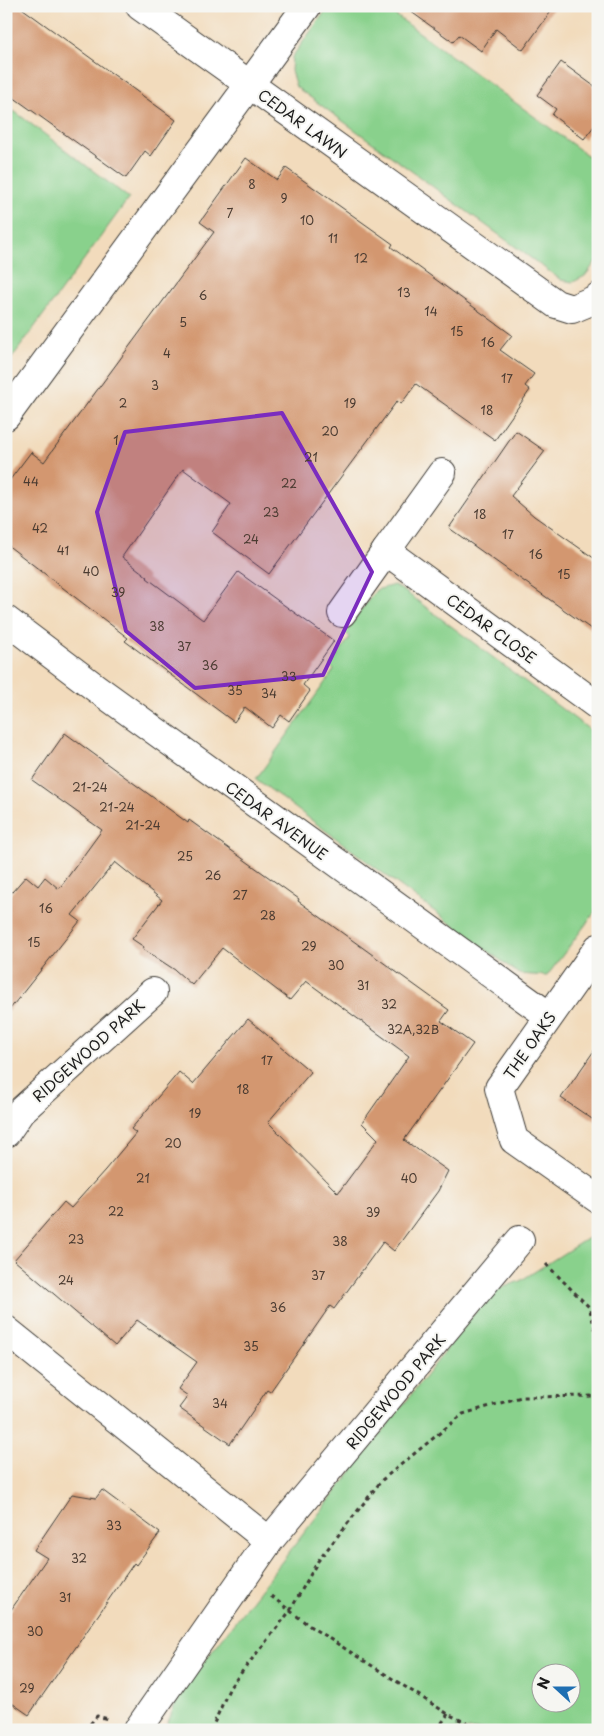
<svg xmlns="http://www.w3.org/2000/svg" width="604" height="1736" font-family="'Playpen Sans',sans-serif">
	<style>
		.green { fill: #89d18c; stroke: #527654; fill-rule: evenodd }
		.building { fill: #d39770 }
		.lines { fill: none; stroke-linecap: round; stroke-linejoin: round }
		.street-casing { stroke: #3c3934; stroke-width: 30 }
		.path { stroke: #3c3934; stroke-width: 3; stroke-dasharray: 4 4; stroke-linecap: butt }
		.street { stroke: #fff; stroke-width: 28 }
		.marked { fill: #7b2cbf; fill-opacity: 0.2; stroke: #7b2cbf; stroke-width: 4; stroke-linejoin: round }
		.labels { text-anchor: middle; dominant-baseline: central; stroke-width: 4; stroke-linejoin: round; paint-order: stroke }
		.number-label { font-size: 12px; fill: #4a3b31 }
		.street-label { font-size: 15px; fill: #1c1c1c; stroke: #f6f6f2 }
	</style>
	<rect width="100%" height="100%" fill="#f6f6f2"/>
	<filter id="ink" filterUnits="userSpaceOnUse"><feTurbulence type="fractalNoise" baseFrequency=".02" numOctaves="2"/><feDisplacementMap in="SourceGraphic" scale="10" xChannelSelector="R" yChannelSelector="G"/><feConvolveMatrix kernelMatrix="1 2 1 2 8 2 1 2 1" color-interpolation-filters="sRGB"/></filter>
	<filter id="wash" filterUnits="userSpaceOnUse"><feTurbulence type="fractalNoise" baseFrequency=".0096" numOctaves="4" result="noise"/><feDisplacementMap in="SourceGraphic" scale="20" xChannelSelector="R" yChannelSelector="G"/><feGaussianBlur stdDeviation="1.12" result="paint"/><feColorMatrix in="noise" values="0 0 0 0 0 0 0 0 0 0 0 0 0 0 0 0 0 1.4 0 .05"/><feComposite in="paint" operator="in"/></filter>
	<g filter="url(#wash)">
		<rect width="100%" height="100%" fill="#f2dbbc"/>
		<!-- green -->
		<g class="green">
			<path d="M329,6H358L369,14L374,6H383L598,163V259L585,276L573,282L561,280L296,87L291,71L292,57Z"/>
			<path d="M14,111L129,198L6,366V122Z"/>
			<path d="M394,585L407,593L598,736V908L547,976L519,974L256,779L334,670L330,666L350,637L345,632L376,590Z"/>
			<path d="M591,1236L598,1241V1730H165L179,1694L491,1292L520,1281ZM542,1674H572V1704H542Z"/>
		</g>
		<g id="blocks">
			<!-- building -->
			<g class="building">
				<path d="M6,6H19L176,120L151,156L145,151L126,178L6,92Z"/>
				<path d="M403,6H555L523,50L496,29L481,51L459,35L453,42Z"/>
				<path d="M561,62L598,89V121L584,139L552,115L556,109L537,95Z"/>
				<path d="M246,158L277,180L286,168L393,244L391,247L512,335L500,350L534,374L525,386L530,390L495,440L416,384L401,404L397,401L269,574L212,532L231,504L183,469L122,557L148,577L147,578L203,620L238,572L334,641L303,685L310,691L289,721L281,715L272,728L245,707L234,722L125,641L128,638L6,544V485L31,452L44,462L214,232L200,222Z"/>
				<path d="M516,431L545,451L511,496L534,516L598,561V634L449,528Z"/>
				<path d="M65,733L188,823L189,820L299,899L298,901L449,1010L441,1021L473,1044L404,1140L448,1171L438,1191L394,1251L383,1242L334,1309L330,1306L270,1392L267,1390L230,1444L179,1408L188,1396L178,1389L197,1362L137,1320L115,1346L14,1260L64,1202L71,1208L105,1170L136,1133L131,1129L179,1072L193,1084L248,1019L311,1072L268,1122L338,1193L378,1139L362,1123L409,1056L306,981L290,1000L222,948L192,985L175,970L143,949L144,947L132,939L162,900L115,862L72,915L80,921L6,1014V899L26,876L38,886L45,877L59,889L102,830L32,780Z"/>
				<path d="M598,1045V1123L561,1098Z"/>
				<path d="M102,1490L160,1533L136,1565L134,1563L29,1715L6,1699V1617L47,1558L34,1550L72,1494L96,1498Z"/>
			</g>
		</g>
	</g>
	<g filter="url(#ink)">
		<use href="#blocks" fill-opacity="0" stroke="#3c3934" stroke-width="1"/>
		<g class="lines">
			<!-- street casing -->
			<g class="street-casing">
				<g id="street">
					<path d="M140,6L556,304L572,309L596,299L598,297"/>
					<path d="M6,416L307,6"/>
					<path d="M386,551L442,473"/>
					<path d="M342,613L386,551L598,706"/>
					<path d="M6,620L96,688L549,1016"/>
					<path d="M598,948L499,1088L514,1140L598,1199"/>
					<path d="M6,1133L21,1111L153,992"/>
					<path d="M6,1330L269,1541L139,1728"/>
					<path d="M269,1541L520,1240"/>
				</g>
			</g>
			<!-- path -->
			<g class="path">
				<path d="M546,1264L589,1307L598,1339"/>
				<path d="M271,1596L311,1627L448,1714L481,1730"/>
				<path d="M85,1730L97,1716L108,1719"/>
				<path d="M211,1730L230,1687L290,1611L318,1561L382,1480L463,1414L521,1397L598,1396"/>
				<path d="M437,1730L448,1714"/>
			</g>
			<!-- street -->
			<use href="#street" class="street"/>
		</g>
	</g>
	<!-- marked area -->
	<path class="marked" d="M282,413L372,572L323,675L195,688L126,631L97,512L125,432Z"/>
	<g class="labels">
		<!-- number labels -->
		<g class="number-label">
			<text x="252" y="184">8</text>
			<text x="284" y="198">9</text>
			<text x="230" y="213">7</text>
			<text x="307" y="220">10</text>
			<text x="333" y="238">11</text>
			<text x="361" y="258">12</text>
			<text x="404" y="292">13</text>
			<text x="203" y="295">6</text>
			<text x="431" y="311">14</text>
			<text x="183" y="322">5</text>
			<text x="457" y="331">15</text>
			<text x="488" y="342">16</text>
			<text x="167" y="353">4</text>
			<text x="507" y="378">17</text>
			<text x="155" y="385">3</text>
			<text x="123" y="403">2</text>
			<text x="350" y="403">19</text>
			<text x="487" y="410">18</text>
			<text x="330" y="431">20</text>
			<text x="116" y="440">1</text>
			<text x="311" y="457">21</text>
			<text x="31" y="481">44</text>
			<text x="289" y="483">22</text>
			<text x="271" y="512">23</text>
			<text x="480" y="514">18</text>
			<text x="40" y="528">42</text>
			<text x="508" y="534">17</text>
			<text x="251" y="539">24</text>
			<text x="63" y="550">41</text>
			<text x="536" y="554">16</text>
			<text x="91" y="571">40</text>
			<text x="564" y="574">15</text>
			<text x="118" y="592">39</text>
			<text x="157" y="626">38</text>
			<text x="184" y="646">37</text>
			<text x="210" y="665">36</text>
			<text x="289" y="676">33</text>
			<text x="235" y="690">35</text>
			<text x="269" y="693">34</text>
			<text x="90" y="787">21-24</text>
			<text x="117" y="807">21-24</text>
			<text x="143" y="825">21-24</text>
			<text x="185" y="856">25</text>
			<text x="213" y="875">26</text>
			<text x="240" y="895">27</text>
			<text x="46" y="908">16</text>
			<text x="268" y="915">28</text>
			<text x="34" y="942">15</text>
			<text x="309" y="946">29</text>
			<text x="336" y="965">30</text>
			<text x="363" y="985">31</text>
			<text x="389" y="1004">32</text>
			<text x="413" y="1029">32A,32B</text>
			<text x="267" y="1060">17</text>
			<text x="243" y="1089">18</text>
			<text x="195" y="1113">19</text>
			<text x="173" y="1143">20</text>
			<text x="143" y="1178">21</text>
			<text x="409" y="1178">40</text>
			<text x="116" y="1211">22</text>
			<text x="373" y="1212">39</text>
			<text x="76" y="1239">23</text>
			<text x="340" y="1241">38</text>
			<text x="318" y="1275">37</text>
			<text x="66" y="1280">24</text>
			<text x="278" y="1307">36</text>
			<text x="251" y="1346">35</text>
			<text x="220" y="1403">34</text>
			<text x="114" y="1525">33</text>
			<text x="79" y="1558">32</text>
			<text x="65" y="1597">31</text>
			<text x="35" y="1631">30</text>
			<text x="27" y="1688">29</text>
		</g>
		<!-- street labels -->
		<g class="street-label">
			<text transform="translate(303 123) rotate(36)">CEDAR LAWN</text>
			<text transform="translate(492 628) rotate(36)">CEDAR CLOSE</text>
			<text transform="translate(277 820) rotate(36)">CEDAR AVENUE</text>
			<text transform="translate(529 1045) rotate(-55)">THE OAKS</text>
			<text transform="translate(88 1050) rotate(-42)">RIDGEWOOD PARK</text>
			<text transform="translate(395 1391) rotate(-50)">RIDGEWOOD PARK</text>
		</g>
	</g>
	<!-- margin -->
	<rect width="604" height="1736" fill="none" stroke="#f6f6f2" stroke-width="25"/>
	<!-- north arrow -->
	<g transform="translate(556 1688) rotate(291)"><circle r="24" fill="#f6f6f2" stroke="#9f9f9c"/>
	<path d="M0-4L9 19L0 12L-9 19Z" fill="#1f6fb2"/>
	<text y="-8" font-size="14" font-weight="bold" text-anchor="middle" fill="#1c1c1c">N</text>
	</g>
</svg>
